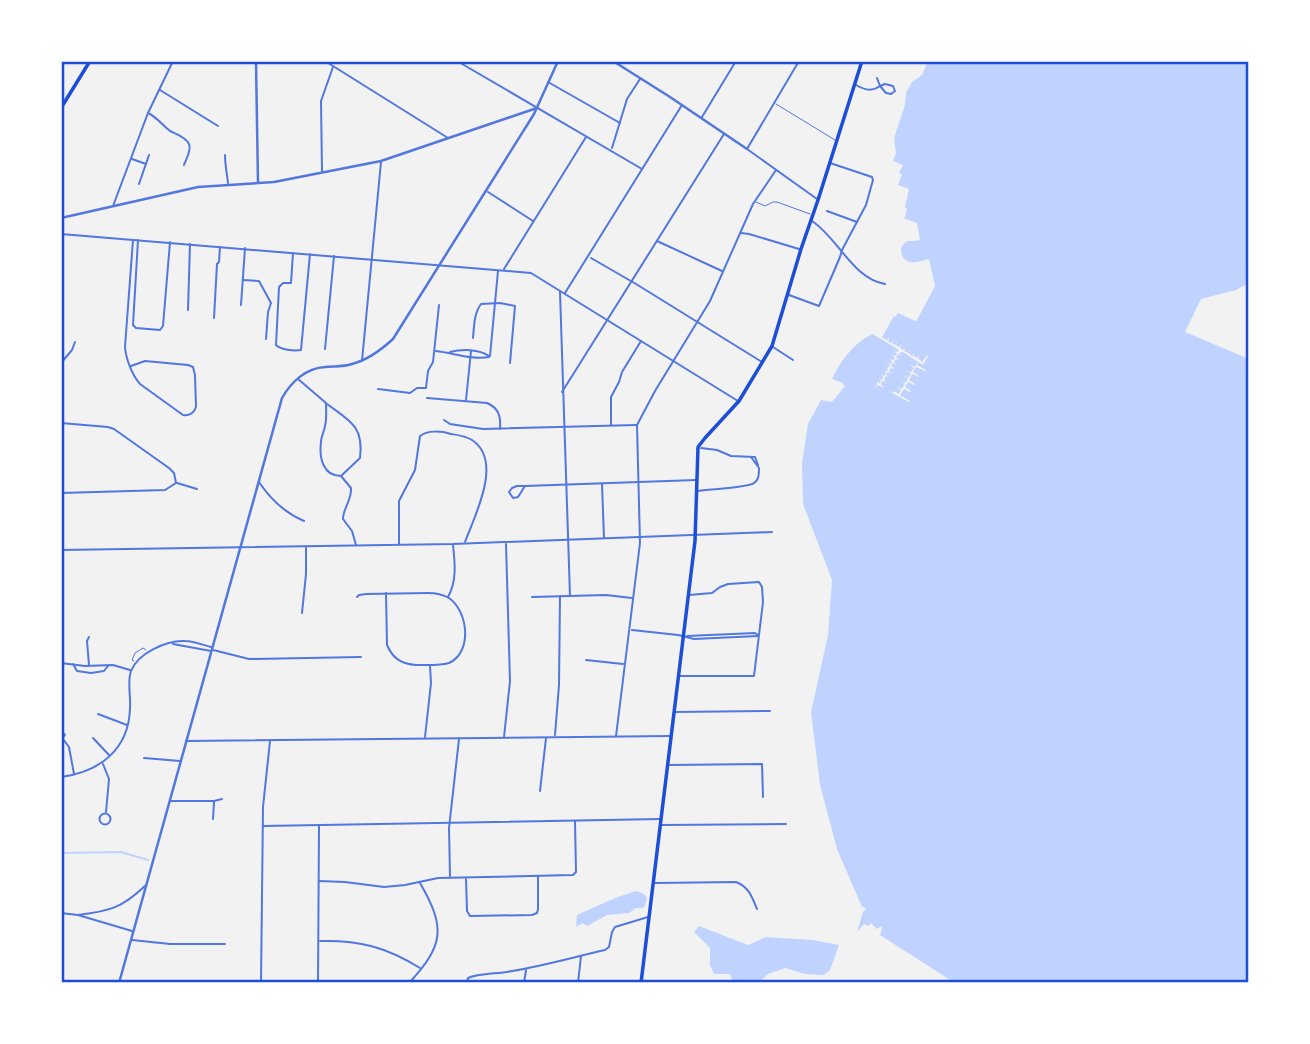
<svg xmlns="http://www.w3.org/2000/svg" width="1310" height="1044" font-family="'Zilla Slab',serif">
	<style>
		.water { fill: #bfd3fe }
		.pier { fill: #f2f2f2 }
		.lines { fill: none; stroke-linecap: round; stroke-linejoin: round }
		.stream { stroke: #bfd3fe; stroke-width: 2 }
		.service { stroke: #5277de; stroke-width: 1 }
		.minor { stroke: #5277de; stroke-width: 2 }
		.tertiary { stroke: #5277de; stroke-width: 2.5 }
		.secondary { stroke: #1d4ed8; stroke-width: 3.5 }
		.primary { stroke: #1d4ed8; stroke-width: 3.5 }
		.neatline { fill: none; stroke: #1d4ed8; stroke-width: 2.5 }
	</style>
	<rect width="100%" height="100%" fill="#f2f2f2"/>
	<!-- water -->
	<g class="water">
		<path d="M928,61H1249V283L1236,290L1201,299L1185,332L1249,359V983H955L880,935L882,928L881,926L877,929L871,923L868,926L864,924L857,932L863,912L866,909L864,907H862L837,849L820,785L811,712L828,635L832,580L803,504L802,463L808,424L821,400L832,402L845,386L843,385V383L832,379C842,359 852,345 872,334L881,339L894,316L895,317L898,313L915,321L917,320L935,286L929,259C924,260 917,263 911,262C900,261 897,245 908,241C910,241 918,241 920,240L917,223L903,218L905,217L907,209L905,207L909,189L898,185L902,174L899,173L903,165L893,161L896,153L894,138L905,105L906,93L912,82L922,75Z"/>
		<path d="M636,891L644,894L647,898L645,906L643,908H636L629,913L607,915L587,926L583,923L576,927L577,915L615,898Z"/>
		<path d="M699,926L748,945L766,937L812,940L839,945L830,970L824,975L805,974L785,968L768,974L758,983H733L730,974H714L710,965V948L694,932Z"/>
	</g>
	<!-- pier -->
	<path class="pier" d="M890,336L888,341L891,343L894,339L892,343L895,345L898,341L896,345L899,347L902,344L900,348L903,350L906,346L904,350L907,353L911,348L908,353L912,356L916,351L913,356L917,358L921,353L918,358L922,362L927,355L928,356L923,365L919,362L917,365L926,370L925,371L916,367L913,372L919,376V377L912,374L909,380L915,384L914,385L908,382L905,387L911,391L910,392L904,389L900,395L910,401L909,402L892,393L893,391L899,394L901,390L896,386L902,389L905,384L900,380L905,383L908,379L902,375L908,378L911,373L905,370L911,372L914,368L909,364L915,367L918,362L903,352L899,353L902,356L898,354L896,357L900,361L896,359L894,362L897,365L893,363L891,366L895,369L891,368L889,371L892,374L888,372L886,375L890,378L886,376L884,380L887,383L883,381L881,384L884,388L882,387L879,392L882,387L878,385L875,389L877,384V382L880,383L881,381L879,378L882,380L883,377L881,374L884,376L886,373L883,370L886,372L888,369L885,366L888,368L890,365L887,362L891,364L892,362L890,359L893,360L895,358L892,355L895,356L897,354L894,351L897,352L899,350L881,339L882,337L887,340Z"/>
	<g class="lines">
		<!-- stream -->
		<path class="stream" d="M61,853L121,852L148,860"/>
		<!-- service -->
		<g class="service">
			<path d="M776,104L835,140"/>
			<path d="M756,202L765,206L773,202H777L810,214"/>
			<path d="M134,661L132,660L135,653L143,648L146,650"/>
		</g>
		<!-- minor -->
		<g class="minor">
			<path d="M325,61L448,138"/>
			<path d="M457,61L642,169"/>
			<path d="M799,61L747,149L817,199"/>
			<path d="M548,82L620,123"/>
			<path d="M885,84L893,86L895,91L891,94L886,93L880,86Z"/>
			<path d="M856,85C865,90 871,92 880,86L877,78"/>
			<path d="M160,90L218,126"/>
			<path d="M148,113C158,118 162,125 170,131C176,134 186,137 189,144C192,150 186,159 184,165"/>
			<path d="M702,117L736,61"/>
			<path d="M612,148L627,99L640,79"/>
			<path d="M225,155C225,165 227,173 228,183"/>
			<path d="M132,159L146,164"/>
			<path d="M322,171L321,101L333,67"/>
			<path d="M139,184L149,155"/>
			<path d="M488,192L533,221"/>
			<path d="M113,206L148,113L173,61"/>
			<path d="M827,211L857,222"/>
			<path d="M812,221C838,238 853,279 885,284"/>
			<path d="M741,233L749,234L799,249"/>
			<path d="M61,234L531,273L738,401"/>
			<path d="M138,240L133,325L136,328L160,330L163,326L170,242"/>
			<path d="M657,241L722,271"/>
			<path d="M293,253L291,283H283L279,287L276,345C281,350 294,351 301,350L310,254"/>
			<path d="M591,258L636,284L762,362"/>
			<path d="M504,269L586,137"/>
			<path d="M243,280L259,281L271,303L268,312L266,339"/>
			<path d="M560,292L570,596"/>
			<path d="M565,293L682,105"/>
			<path d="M789,295L819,306L840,257L842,250L866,205L873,180L872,177L830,163"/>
			<path d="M241,305L245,248"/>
			<path d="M188,310L190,244"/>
			<path d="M214,318L217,264L219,262L220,247"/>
			<path d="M473,338C474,327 474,313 481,304L500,303L515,306L510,363"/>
			<path d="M773,347L793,360"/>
			<path d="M325,349L334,256"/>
			<path d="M436,351C454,353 471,360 489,357"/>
			<path d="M450,352C462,349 479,349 489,356"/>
			<path d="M490,356L498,271"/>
			<path d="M362,361L381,162"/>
			<path d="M61,363L72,350L75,342"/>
			<path d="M131,366L145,361L188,365L193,367L195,375L196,407C194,413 190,416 183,415L140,384C132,375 126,359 125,347L133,240"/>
			<path d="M298,379L326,403C326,410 327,419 325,426C324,432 321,437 321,442C319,458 323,476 341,476L351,488C352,500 343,508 343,519L352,531L356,545"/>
			<path d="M378,389L410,393L417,388H426L428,371L433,362L439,305"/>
			<path d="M562,392L724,134"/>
			<path d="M427,398L487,403C499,408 501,417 500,429"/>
			<path d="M466,400L471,351"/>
			<path d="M327,404C350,421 364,426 360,458L341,476"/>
			<path d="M444,420L450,424L483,429L636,425"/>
			<path d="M61,423L108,427L114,429L169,468L174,473L176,483"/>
			<path d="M611,425V397L619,382L622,372L641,341"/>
			<path d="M701,448L717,450L731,456L755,457L758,465"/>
			<path d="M259,482C271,500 285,513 304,521"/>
			<path d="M177,483L197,489"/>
			<path d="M602,484L604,538"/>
			<path d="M517,486H525L518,497L513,498L509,492L512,488Z"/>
			<path d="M525,486L696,480"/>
			<path d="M697,491C708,489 748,488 754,483C759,480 759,474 759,468L751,457"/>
			<path d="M61,493L165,490L176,483"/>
			<path d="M399,544V501L415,470L420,436C427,430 442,431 451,434C458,435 466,436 472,440C504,461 474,517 465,542"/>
			<path d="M61,550L453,544L772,532"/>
			<path d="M357,597L359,595L366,594L428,593C435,593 442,594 449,598C468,611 473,652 449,663C439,666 426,665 416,665C402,664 393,659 387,645L386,593"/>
			<path d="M448,597C457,581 455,563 453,545"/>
			<path d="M532,597L606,595L632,598"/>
			<path d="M302,613L306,574V548"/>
			<path d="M632,630L678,635L694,639L758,636"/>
			<path d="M687,636L755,633L758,635"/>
			<path d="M89,637L87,641L89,665"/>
			<path d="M173,644L211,651"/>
			<path d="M213,650L249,659L361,657"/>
			<path d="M586,660L623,664"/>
			<path d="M61,663L85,666L113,665L130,670"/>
			<path d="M73,664L77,671L91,673L104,671L108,666"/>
			<path d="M680,676H754L763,602L762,587L759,582L728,584L720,587L712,593L689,595"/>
			<path d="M675,712L770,711"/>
			<path d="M98,714L127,725"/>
			<path d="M61,730L65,735L61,740"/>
			<path d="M555,735L559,685L560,596"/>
			<path d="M616,736L640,543L637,425L655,391L710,301L753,204L776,170"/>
			<path d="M425,737L431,683L430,666"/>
			<path d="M504,737L510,681L506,544"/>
			<path d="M93,738L109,755"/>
			<path d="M63,739L69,747L74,774"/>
			<path d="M186,741L670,736"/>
			<path d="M144,758L180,761"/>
			<path d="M103,764L109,779L106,812"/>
			<path d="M669,765L762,764L763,797"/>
			<path d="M61,777C99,772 129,750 130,708C131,696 127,682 131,671C138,653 167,640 185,641C194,641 203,645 211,647"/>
			<path d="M540,791L546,738"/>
			<path d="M170,801H214L222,799"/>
			<circle cx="105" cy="819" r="5.5"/>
			<path d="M213,819L214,802"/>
			<path d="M661,825L786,824"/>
			<path d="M263,826L661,819"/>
			<path d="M450,876L449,828L459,739"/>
			<path d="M466,879L467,911L470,916L532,915L537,913L538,909V877"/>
			<path d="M319,881L345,882L384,887L405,885L438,878L573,875L576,872L575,821"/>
			<path d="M655,883L736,882C749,887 752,897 757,909"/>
			<path d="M61,913L78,915L132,931"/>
			<path d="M78,915C110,911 122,908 146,885"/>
			<path d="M132,940L170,944H225"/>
			<path d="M320,941C359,940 386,947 420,968"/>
			<path d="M261,983L263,807L270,741"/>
			<path d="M318,983L319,826"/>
			<path d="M409,983C444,945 446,928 420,883"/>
			<path d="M467,983L468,978C479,973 499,974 512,971C543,966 574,957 605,950L609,947L612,932L615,927L648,917"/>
			<path d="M524,983L526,970"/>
			<path d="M578,983L581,956"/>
		</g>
		<!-- tertiary -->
		<g class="tertiary">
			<path d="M256,61L258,183"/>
			<path d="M613,61L670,97L747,149"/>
			<path d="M61,218L198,187L274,182L381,161L537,108"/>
			<path d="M119,983L282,398C291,382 306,368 325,367C334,366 343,367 352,364C368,360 381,350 393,339L534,114L558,61"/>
		</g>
		<!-- secondary -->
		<path class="secondary" d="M641,983L695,541L698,447L705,438L739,401L772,346L801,249L818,200L862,61"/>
		<!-- primary -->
		<path class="primary" d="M61,108L90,61"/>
	</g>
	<!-- border -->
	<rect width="1310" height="1044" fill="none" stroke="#ffffff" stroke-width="126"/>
	<rect x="63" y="63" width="1184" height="918" class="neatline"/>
</svg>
